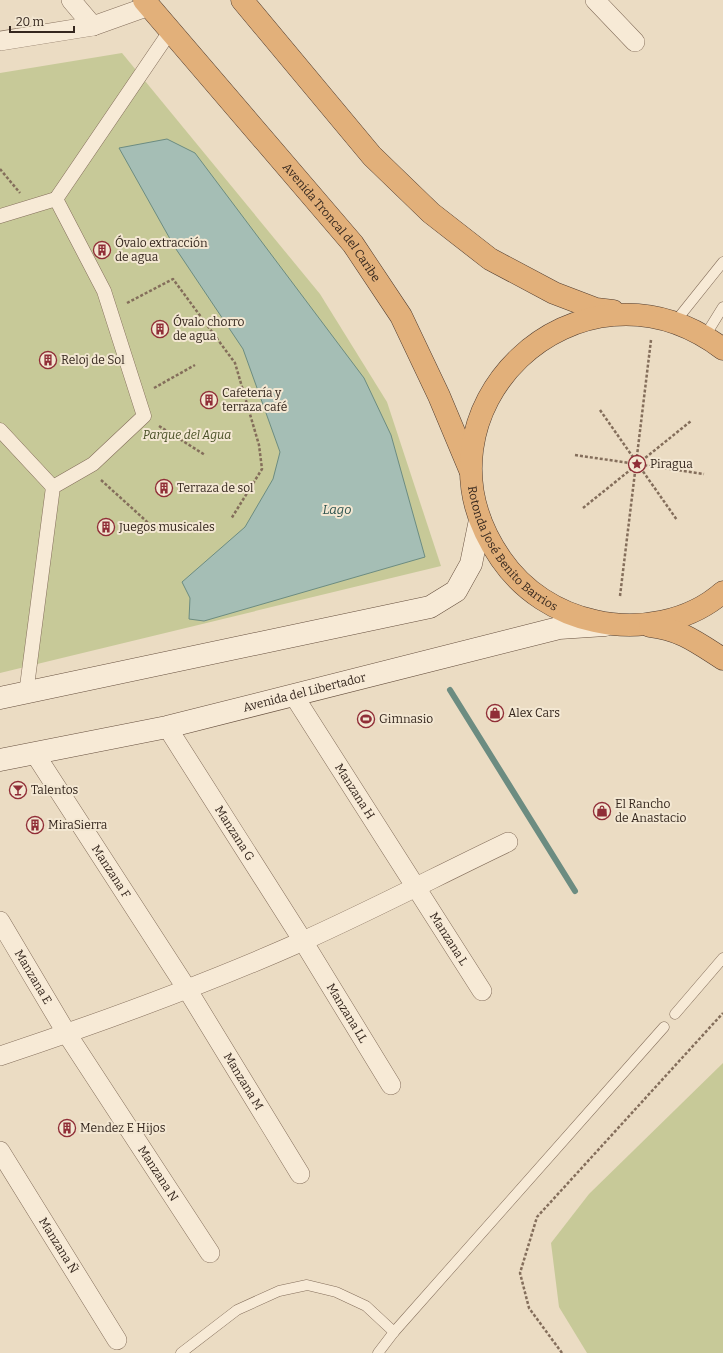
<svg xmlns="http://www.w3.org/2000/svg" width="723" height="1353" font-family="Bitter,serif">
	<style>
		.green { fill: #c7c998 }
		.water { fill: #a5beb5; stroke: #6c8c81 }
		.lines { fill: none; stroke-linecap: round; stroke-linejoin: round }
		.stream { stroke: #6c8c81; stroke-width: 6 }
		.service-casing { stroke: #846e5b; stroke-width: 11 }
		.pedestrian-casing { stroke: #846e5b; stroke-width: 15 }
		.minor-casing { stroke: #846e5b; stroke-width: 20 }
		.secondary-casing { stroke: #664f3e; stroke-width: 23 }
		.trunk-casing { stroke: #523d2f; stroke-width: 23 }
		.path { stroke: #846e5b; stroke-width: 2.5; stroke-dasharray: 3 2; stroke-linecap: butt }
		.service { stroke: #f7ead6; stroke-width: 10 }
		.pedestrian { stroke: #f7ead6; stroke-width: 14 }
		.minor { stroke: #f7ead6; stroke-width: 19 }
		.secondary { stroke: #f7ead6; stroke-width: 22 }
		.trunk { stroke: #e2b07a; stroke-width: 22 }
		.labels { text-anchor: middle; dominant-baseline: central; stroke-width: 4; stroke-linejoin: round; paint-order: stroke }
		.street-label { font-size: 12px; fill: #35271e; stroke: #f3e7d2 }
		.poi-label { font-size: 12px; fill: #35271e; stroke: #f3e7d2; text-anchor: start }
		.park-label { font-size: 12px; font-style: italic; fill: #495026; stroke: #f3e7d2 }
		.water-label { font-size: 13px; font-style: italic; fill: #2e544f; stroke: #f3e7d2 }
	</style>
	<rect width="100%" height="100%" fill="#ebdcc3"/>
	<!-- green -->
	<g class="green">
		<path d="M122,53L320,294L387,402L441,566L0,673V73Z"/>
		<path d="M723,1063V1353H587L559,1307L551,1243L589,1194Z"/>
	</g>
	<!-- water -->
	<path class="water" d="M167,139L195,153L364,378L391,435L425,557L204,621L189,619L190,598L182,582L245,527L273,479L280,452L243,349L174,246L119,148Z"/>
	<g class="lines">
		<!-- stream -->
		<path class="stream" d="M450,690L575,891"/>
		<!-- service casing -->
		<g class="service-casing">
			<g id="service">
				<path d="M675,322L723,262"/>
				<path d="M705,336L723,307"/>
				<path d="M675,1014L723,958"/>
				<path d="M181,1353L237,1310L279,1291L307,1285L336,1292L366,1306L394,1332"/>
				<path d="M378,1353L394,1332L664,1027"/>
			</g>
		</g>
		<!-- pedestrian casing -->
		<g class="pedestrian-casing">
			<g id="pedestrian">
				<path d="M0,216L56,199"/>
				<path d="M0,430L53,487"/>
				<path d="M26,694L53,487L93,464L144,416L104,291L56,199L171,30"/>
			</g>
		</g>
		<!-- minor casing -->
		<g class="minor-casing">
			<g id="minor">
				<path d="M71,0L93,26"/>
				<path d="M595,0L635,42"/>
				<path d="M0,41L93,26L149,6"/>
				<path id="s1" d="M294,696L482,991"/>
				<path id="s2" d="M167,727L303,941L391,1085"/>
				<path id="s3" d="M35,754L187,989L300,1174"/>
				<path id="s4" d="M0,921L67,1034L210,1253"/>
				<path d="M0,1056C102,1022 204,985 303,941C372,910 439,875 508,842"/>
				<path id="s5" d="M0,1151L117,1340"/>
			</g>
		</g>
		<!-- secondary casing -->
		<g class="secondary-casing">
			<g id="secondary">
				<path d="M0,698L430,607L456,591L471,564L480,520"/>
				<path id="s6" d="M0,760L167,727L559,628L605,625"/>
			</g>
		</g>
		<!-- trunk casing -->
		<g class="trunk-casing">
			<g id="trunk">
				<path id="s7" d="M144,0L353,244L401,316L439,396L470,470"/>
				<path d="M242,0L372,156L431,213L490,259L554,293L596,309L613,311"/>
				<path id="s8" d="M723,349C578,240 399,412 501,559C523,591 557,613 595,621C638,631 689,622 723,592"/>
				<path d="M650,626C680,629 698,643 723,659"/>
			</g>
		</g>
		<!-- path -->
		<g class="path">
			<path d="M0,169L20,193"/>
			<path d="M127,303L173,279L235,363L259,445L262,469L231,519"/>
			<path d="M154,388L195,365"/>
			<path d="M600,410L677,520"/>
			<path d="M159,426L205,455"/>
			<path d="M575,455L704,474"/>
			<path d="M101,480L155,529"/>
			<path d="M583,508L691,421"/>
			<path d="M620,596L651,340"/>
			<path d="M562,1353L529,1308L520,1273L537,1217L723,1013"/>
		</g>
		<!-- service -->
		<use href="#service" class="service"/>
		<!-- pedestrian -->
		<use href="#pedestrian" class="pedestrian"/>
		<!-- minor -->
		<use href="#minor" class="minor"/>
		<!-- secondary -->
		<use href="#secondary" class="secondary"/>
		<!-- trunk -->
		<use href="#trunk" class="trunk"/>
	</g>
	<!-- icons -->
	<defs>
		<g id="building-ring" transform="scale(0.9)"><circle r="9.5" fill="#f3e7d2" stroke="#902e37" stroke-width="1.5"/><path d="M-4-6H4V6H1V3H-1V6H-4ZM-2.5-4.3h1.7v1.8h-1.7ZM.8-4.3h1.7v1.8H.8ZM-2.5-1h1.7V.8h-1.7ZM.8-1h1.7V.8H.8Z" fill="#902e37"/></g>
		<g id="sight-ring" transform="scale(0.9)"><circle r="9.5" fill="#f3e7d2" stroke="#902e37" stroke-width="1.5"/><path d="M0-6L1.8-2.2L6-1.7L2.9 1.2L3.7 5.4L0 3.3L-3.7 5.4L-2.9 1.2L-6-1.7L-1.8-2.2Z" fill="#902e37"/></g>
		<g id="shop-ring" transform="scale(0.9)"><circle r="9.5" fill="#f3e7d2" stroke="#902e37" stroke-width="1.5"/><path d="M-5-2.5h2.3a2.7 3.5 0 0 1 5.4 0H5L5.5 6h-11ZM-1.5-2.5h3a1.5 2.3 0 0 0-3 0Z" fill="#902e37"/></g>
		<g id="stadium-ring" transform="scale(0.9)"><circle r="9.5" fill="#f3e7d2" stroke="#902e37" stroke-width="1.5"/><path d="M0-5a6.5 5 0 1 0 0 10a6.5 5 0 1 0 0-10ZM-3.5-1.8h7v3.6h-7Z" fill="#902e37"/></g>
		<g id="bar-ring" transform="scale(0.9)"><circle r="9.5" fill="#f3e7d2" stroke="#902e37" stroke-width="1.5"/><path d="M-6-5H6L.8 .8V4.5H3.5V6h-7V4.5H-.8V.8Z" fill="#902e37"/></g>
	</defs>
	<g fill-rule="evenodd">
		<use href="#building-ring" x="102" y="250"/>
		<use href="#building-ring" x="160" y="329"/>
		<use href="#building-ring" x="48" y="360"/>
		<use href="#building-ring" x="209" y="400"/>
		<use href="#sight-ring" x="637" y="464"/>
		<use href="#building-ring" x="164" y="488"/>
		<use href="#building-ring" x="106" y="527"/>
		<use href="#shop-ring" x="495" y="713"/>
		<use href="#stadium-ring" x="366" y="719"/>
		<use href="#bar-ring" x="18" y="790"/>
		<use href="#shop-ring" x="602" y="811"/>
		<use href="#building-ring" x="35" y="825"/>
		<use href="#building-ring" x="67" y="1128"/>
	</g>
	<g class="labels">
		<!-- street labels -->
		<g class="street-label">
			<text stroke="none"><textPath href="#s7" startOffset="291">Avenida Troncal del Caribe</textPath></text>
			<text stroke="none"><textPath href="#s8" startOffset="441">Rotonda José Benito Barrios</textPath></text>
			<text stroke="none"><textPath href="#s6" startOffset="312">Avenida del Libertador</textPath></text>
			<text stroke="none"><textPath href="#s1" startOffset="113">Manzana H</textPath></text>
			<text stroke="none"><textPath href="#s2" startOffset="126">Manzana G</textPath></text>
			<text stroke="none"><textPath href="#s3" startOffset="140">Manzana F</textPath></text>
			<text stroke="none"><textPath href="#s1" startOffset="288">Manzana L</textPath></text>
			<text stroke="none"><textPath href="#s4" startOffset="65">Manzana E</textPath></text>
			<text stroke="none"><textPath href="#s2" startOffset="338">Manzana LL</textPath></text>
			<text stroke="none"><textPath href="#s3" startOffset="388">Manzana M</textPath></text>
			<text stroke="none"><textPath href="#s4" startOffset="298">Manzana N</textPath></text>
			<text stroke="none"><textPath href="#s5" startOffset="111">Manzana Ñ</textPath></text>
		</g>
		<!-- poi labels -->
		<g class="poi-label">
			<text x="115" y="243">Óvalo extracción<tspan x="115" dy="14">de agua</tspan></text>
			<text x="173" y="322">Óvalo chorro<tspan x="173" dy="14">de agua</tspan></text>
			<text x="61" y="360">Reloj de Sol</text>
			<text x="222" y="393">Cafetería y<tspan x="222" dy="14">terraza café</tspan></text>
			<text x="650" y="464">Piragua</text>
			<text x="177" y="488">Terraza de sol</text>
			<text x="119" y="527">Juegos musicales</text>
			<text x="508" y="713">Alex Cars</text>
			<text x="379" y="719">Gimnasio</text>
			<text x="31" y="790">Talentos</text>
			<text x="615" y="804">El Rancho<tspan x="615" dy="14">de Anastacio</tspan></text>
			<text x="48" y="825">MiraSierra</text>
			<text x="80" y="1128">Mendez E Hijos</text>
		</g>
		<!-- park labels -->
		<g class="park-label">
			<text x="187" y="435">Parque del Agua</text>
		</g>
		<!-- water labels -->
		<g class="water-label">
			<text x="337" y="509">Lago</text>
		</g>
	</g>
	<!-- scale -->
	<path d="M10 26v6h64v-6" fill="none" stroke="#35271e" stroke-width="2"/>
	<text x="16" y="26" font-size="12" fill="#35271e" stroke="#f3e7d2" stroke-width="3" paint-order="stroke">20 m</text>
</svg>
